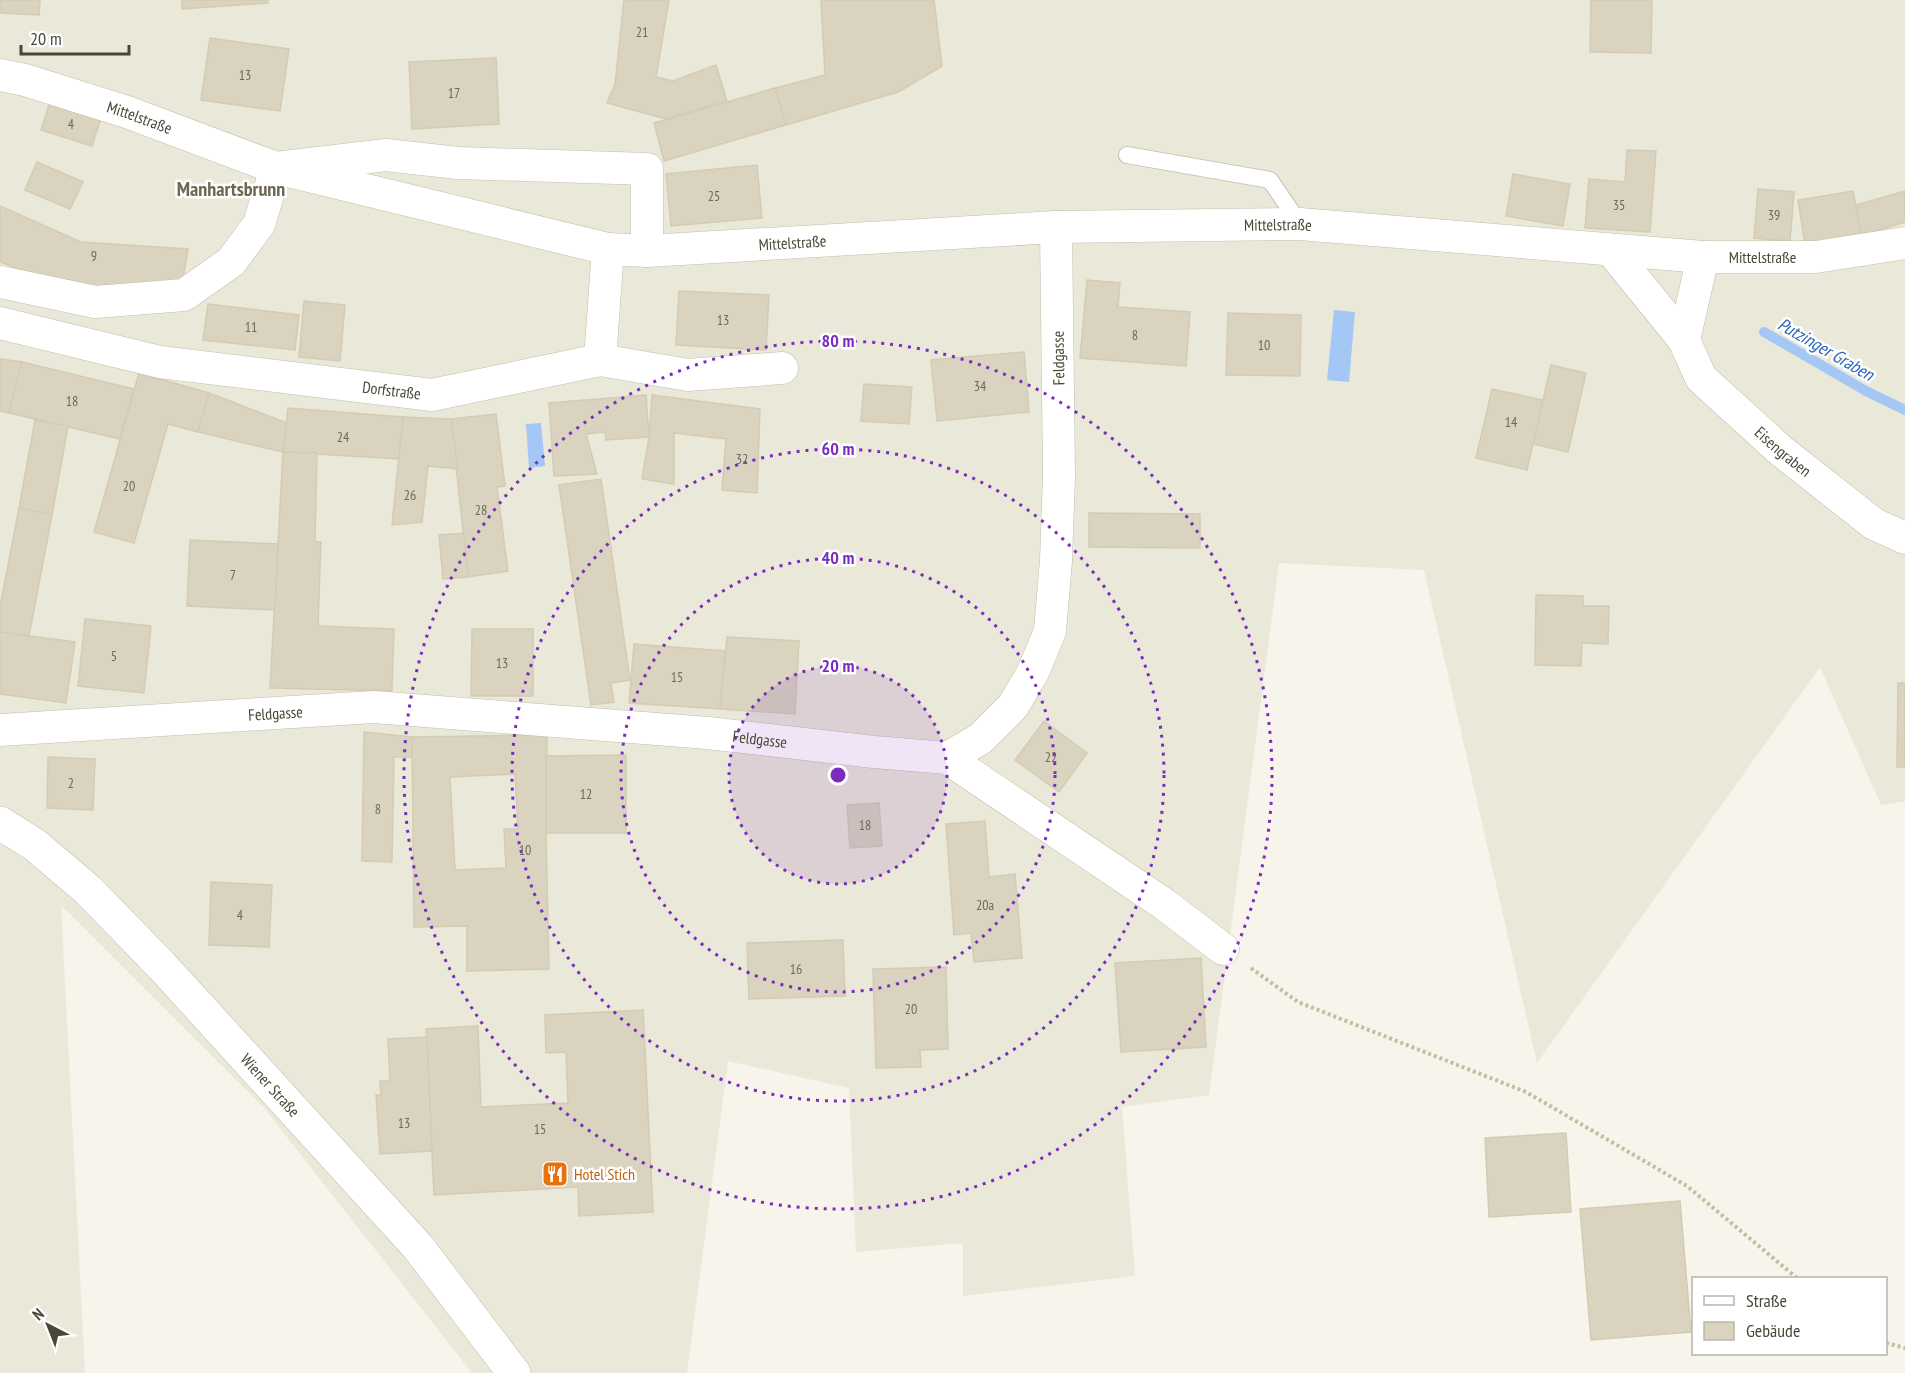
<svg xmlns="http://www.w3.org/2000/svg" width="1905" height="1373" font-family="'PT Sans Narrow',sans-serif">
	<style>
		.residential { fill: #eae8d8 }
		.water { fill: #a5c7f5 }
		.lines { fill: none; stroke-linecap: round; stroke-linejoin: round }
		.stream { stroke: #a5c7f5; stroke-width: 10 }
		.building { fill: #d9d3bf; stroke: #d4ccb2; stroke-width: 1.5; fill-rule: evenodd }
		.service-casing { stroke: #c2bfac; stroke-width: 18 }
		.minor-casing { stroke: #c2bfac; stroke-width: 33 }
		.tertiary-casing { stroke: #c2bfac; stroke-width: 34 }
		.path { stroke: #c5be9d; stroke-width: 4; stroke-dasharray: 3 3; stroke-linecap: butt }
		.service { stroke: #fff; stroke-width: 16 }
		.minor { stroke: #fff; stroke-width: 32 }
		.tertiary { stroke: #fff; stroke-width: 33 }
		.ring { fill: none; stroke: #7b2cbf; stroke-width: 3; stroke-dasharray: 3 6 }
		.labels { text-anchor: middle; dominant-baseline: central; stroke-width: 5; stroke-linejoin: round; paint-order: stroke }
		.number-label { font-size: 14px; fill: #6e6a5a }
		.street-label { font-size: 16px; fill: #4b4738; stroke: #fff }
		.food-label { font-size: 16px; fill: #c56008; stroke: #fff; text-anchor: start }
		.water-label { font-size: 18px; font-style: italic; fill: #2966bf; stroke: #fff }
		.quarter-label { font-size: 20px; font-weight: bold; fill: #6e674e; stroke: #fff }
		.centre { fill: #7b2cbf; stroke: #fff; stroke-width: 3 }
		.ring-label { font-size: 18px; text-anchor: middle; font-weight: bold; fill: #7b2cbf; stroke: #fff; stroke-width: 5; stroke-linejoin: round; paint-order: stroke }
	</style>
	<rect width="100%" height="100%" fill="#f6f4eb"/>
	<!-- residential -->
	<path class="residential" d="M0,0H1905V801L1881,805L1820,667L1537,1063L1424,570L1279,563L1209,1095L1122,1107L1135,1276L963,1296V1243L856,1252L849,1088L728,1061L687,1373H472L265,1109L61,905L85,1373H0Z"/>
	<!-- water -->
	<g class="water">
		<path d="M1334,310L1355,312L1349,382L1327,380Z"/>
		<path d="M541,423L545,466L529,468L526,424Z"/>
	</g>
	<g class="lines">
		<!-- stream -->
		<path class="stream" d="M1764,332L1866,391L1905,410"/>
	</g>
	<!-- building -->
	<g class="building">
		<path d="M0,0H40L39,15L0,13Z"/>
		<path d="M182,0H268V3L182,9Z"/>
		<path d="M624,0H669L656,77L673,81L716,65L727,101L666,119L607,103L615,84Z"/>
		<path d="M821,0H934L942,66L898,92L786,125L775,88L825,75Z"/>
		<path d="M1591,0H1652L1651,53L1590,52Z"/>
		<path d="M210,38L289,49L280,111L201,100Z"/>
		<path d="M496,58L499,124L412,129L409,62Z"/>
		<path d="M775,88L786,125L664,161L654,123Z"/>
		<path d="M50,102L101,118L92,146L41,130Z"/>
		<path d="M1627,150L1656,151L1650,232L1585,228L1589,179L1625,182Z"/>
		<path d="M37,162L83,182L70,209L25,190Z"/>
		<path d="M757,165L762,218L671,226L666,174Z"/>
		<path d="M1513,174L1570,184L1563,226L1506,216Z"/>
		<path d="M1758,189L1794,192L1790,241L1754,238Z"/>
		<path d="M1853,191L1861,236L1805,244L1798,200Z"/>
		<path d="M1905,191V222L1861,236L1856,205Z"/>
		<path d="M0,206L81,242L188,249L183,279L115,292L66,286L0,262Z"/>
		<path d="M1087,280L1120,283L1118,307L1190,312L1186,366L1080,358Z"/>
		<path d="M679,291L769,295L766,350L676,345Z"/>
		<path d="M304,301L345,305L340,361L299,357Z"/>
		<path d="M208,304L299,315L295,350L203,340Z"/>
		<path d="M1228,313L1301,315L1300,376L1226,375Z"/>
		<path d="M1024,352L1029,412L937,421L931,360Z"/>
		<path d="M0,359L22,362L9,413L0,411Z"/>
		<path d="M22,362L134,389L120,439L9,413Z"/>
		<path d="M1551,365L1586,373L1568,452L1533,444Z"/>
		<path d="M139,373L209,393L198,432L168,424L134,543L94,532Z"/>
		<path d="M864,384L912,387L909,424L861,421Z"/>
		<path d="M1492,389L1543,400L1527,470L1476,458Z"/>
		<path d="M209,393L287,423L283,452L198,432Z"/>
		<path d="M646,395L649,437L606,440L605,432L586,434L597,474L554,476L549,403Z"/>
		<path d="M652,395L760,409L757,493L722,490L726,439L674,433V484L642,479L649,437Z"/>
		<path d="M288,408L403,417L399,459L283,452Z"/>
		<path d="M496,414L505,486L497,487L508,571L468,577L451,419Z"/>
		<path d="M403,417L451,419L458,469L428,466L422,522L392,525Z"/>
		<path d="M35,420L68,426L52,515L19,508Z"/>
		<path d="M283,452L317,453L315,542H321L318,626L394,629L392,691L270,688Z"/>
		<path d="M601,479L630,680L611,683L614,702L591,705L559,485Z"/>
		<path d="M19,508L52,515L29,636L0,632V607Z"/>
		<path d="M1089,513L1200,514V548L1089,547Z"/>
		<path d="M464,533L468,577L443,579L439,535Z"/>
		<path d="M190,540L278,544L275,610L187,606Z"/>
		<path d="M1536,595L1583,596V606H1609L1608,644L1582,643L1581,666L1535,665Z"/>
		<path d="M85,619L151,626L144,693L78,686Z"/>
		<path d="M472,629H533V696H471Z"/>
		<path d="M0,632L75,642L66,703L0,694Z"/>
		<path d="M727,637L799,641L795,714L720,709Z"/>
		<path d="M634,644L725,651L720,709L629,703Z"/>
		<path d="M1898,683H1905V767H1897Z"/>
		<path d="M1044,721L1087,753L1059,792L1015,760Z"/>
		<path d="M364,732L412,737V757H394L392,862L362,861Z"/>
		<path d="M547,735L546,833L549,969L467,971V926L414,927L412,737ZM515,774L518,829H504L506,868L455,870L450,777Z"/>
		<path d="M626,755V833H546V756Z"/>
		<path d="M48,757L95,759L93,810L47,808Z"/>
		<path d="M879,803L882,846L850,848L847,805Z"/>
		<path d="M985,821L989,877L1015,874L1022,958L974,962L971,933L954,935L946,824Z"/>
		<path d="M211,882L272,885L269,947L209,945Z"/>
		<path d="M843,940L845,996L749,999L747,943Z"/>
		<path d="M1201,958L1206,1047L1121,1052L1115,963Z"/>
		<path d="M946,967L948,1049L920,1050L921,1067L876,1068L873,969Z"/>
		<path d="M643,1010L653,1212L579,1216L578,1187L434,1195L426,1029L478,1026L481,1107L568,1103L566,1052L546,1053L545,1015Z"/>
		<path d="M427,1037L432,1151L380,1154L376,1095H381L380,1081H390L388,1039Z"/>
		<path d="M1566,1133L1571,1212L1489,1217L1485,1138Z"/>
		<path d="M1680,1201L1691,1332L1591,1340L1580,1209Z"/>
	</g>
	<g class="lines">
		<!-- service casing -->
		<g class="service-casing">
			<path id="service" d="M1127,155L1270,180L1300,224"/>
		</g>
		<!-- minor casing -->
		<g class="minor-casing">
			<g id="minor">
				<path id="s1" d="M0,75L25,80L127,112L276,168L608,249L647,251L1056,227L1300,224L1703,257H1816L1905,243"/>
				<path d="M1611,250L1684,340"/>
				<path id="s2" d="M1703,257L1684,340L1701,378L1780,450L1874,524L1905,538"/>
				<path d="M0,282L95,302L184,295L231,262L259,224L276,168L386,155L458,163L647,169V251"/>
				<path id="s3" d="M0,323L160,362L432,395L600,360L688,375L782,368"/>
				<path d="M600,360L608,249"/>
				<path id="s4" d="M0,730L374,707L708,733L874,752L947,758L980,739L1013,706L1033,672L1050,631L1056,561L1059,475L1056,227"/>
				<path d="M947,758L1164,904L1223,949"/>
			</g>
		</g>
		<!-- tertiary casing -->
		<g class="tertiary-casing">
			<g id="tertiary">
				<path id="s5" d="M0,823L35,845L88,890L162,966L418,1247L514,1373"/>
			</g>
		</g>
		<!-- path -->
		<g class="path">
			<path d="M1251,968L1298,1002L1526,1092L1687,1186L1797,1278"/>
			<path d="M1886,1343L1905,1348"/>
		</g>
		<!-- service -->
		<use href="#service" class="service"/>
		<!-- minor -->
		<use href="#minor" class="minor"/>
		<!-- tertiary -->
		<use href="#tertiary" class="tertiary"/>
	</g>
	<!-- distance rings -->
	<circle cx="838" cy="775" r="109" fill="#7b2cbf" fill-opacity=".12"/>
	<g class="ring">
		<circle cx="838" cy="775" r="109"/>
		<circle cx="838" cy="775" r="217"/>
		<circle cx="838" cy="775" r="326"/>
		<circle cx="838" cy="775" r="434"/>
	</g>
	<!-- icons -->
	<defs>
		<g id="restaurant-square" transform="scale(1.35)"><rect x="-9" y="-9" width="18" height="18" rx="4" fill="#e8710a" stroke="#fff"/><path d="M-5-6h1v4h1v-4h1v4h1v-4h1v5L-1.5 .5V6h-2V.5L-5-1ZM5-6V6H3V1.5H1.5Q1.5-4 5-6Z" fill="#fff"/></g>
	</defs>
	<g fill-rule="evenodd">
		<use href="#restaurant-square" x="555" y="1174"/>
	</g>
	<g class="labels">
		<!-- number labels -->
		<g class="number-label">
			<text x="642" y="32">21</text>
			<text x="245" y="75">13</text>
			<text x="454" y="93">17</text>
			<text x="71" y="124">4</text>
			<text x="714" y="196">25</text>
			<text x="1619" y="205">35</text>
			<text x="1774" y="215">39</text>
			<text x="94" y="256">9</text>
			<text x="723" y="320">13</text>
			<text x="251" y="327">11</text>
			<text x="1135" y="335">8</text>
			<text x="1264" y="345">10</text>
			<text x="980" y="386">34</text>
			<text x="72" y="401">18</text>
			<text x="1511" y="422">14</text>
			<text x="343" y="437">24</text>
			<text x="742" y="459">32</text>
			<text x="129" y="486">20</text>
			<text x="410" y="495">26</text>
			<text x="481" y="510">28</text>
			<text x="233" y="575">7</text>
			<text x="114" y="656">5</text>
			<text x="502" y="663">13</text>
			<text x="677" y="677">15</text>
			<text x="1051" y="757">22</text>
			<text x="71" y="783">2</text>
			<text x="586" y="794">12</text>
			<text x="378" y="809">8</text>
			<text x="865" y="825">18</text>
			<text x="525" y="850">10</text>
			<text x="985" y="905">20a</text>
			<text x="240" y="915">4</text>
			<text x="796" y="969">16</text>
			<text x="911" y="1009">20</text>
			<text x="404" y="1123">13</text>
			<text x="540" y="1129">15</text>
		</g>
		<!-- street labels -->
		<g class="street-label">
			<text stroke="none"><textPath href="#s1" startOffset="146">Mittelstraße</textPath></text>
			<text stroke="none"><textPath href="#s1" startOffset="1304">Mittelstraße</textPath></text>
			<text stroke="none"><textPath href="#s1" startOffset="818">Mittelstraße</textPath></text>
			<text stroke="none"><textPath href="#s1" startOffset="1790">Mittelstraße</textPath></text>
			<text transform="translate(1058 358) rotate(-91)">Feldgasse</text>
			<text stroke="none"><textPath href="#s3" startOffset="398">Dorfstraße</textPath></text>
			<text stroke="none"><textPath href="#s2" startOffset="237">Eisengraben</textPath></text>
			<text stroke="none"><textPath href="#s4" startOffset="276">Feldgasse</textPath></text>
			<text stroke="none"><textPath href="#s4" startOffset="762">Feldgasse</textPath></text>
			<text stroke="none"><textPath href="#s5" startOffset="378">Wiener Straße</textPath></text>
		</g>
		<!-- food labels -->
		<g class="food-label">
			<text x="574" y="1174">Hotel Stich</text>
		</g>
		<!-- water labels -->
		<g class="water-label">
			<text transform="translate(1826 349) rotate(30)">Putzinger Graben</text>
		</g>
		<!-- quarter labels -->
		<g class="quarter-label">
			<text x="231" y="189">Manhartsbrunn</text>
		</g>
	</g>
	<circle cx="838" cy="775" r="9" class="centre"/>
	<g class="ring-label">
		<text x="838" y="347">80 m</text>
		<text x="838" y="455">60 m</text>
		<text x="838" y="564">40 m</text>
		<text x="838" y="672">20 m</text>
	</g>
	<!-- legend -->
	<rect x="1692" y="1277" width="195" height="78" fill="#ffffff" stroke="#b7b5af" stroke-width="1.5"/>
	<rect x="1704" y="1296" width="30" height="9" fill="#ffffff" stroke="#b7b5af" stroke-width="1.5"/>
	<text x="1746" y="1307" font-size="18" fill="#4b4738">Straße</text>
	<rect x="1704" y="1322" width="30" height="18" fill="#d9d3bf" stroke="#b7b5af" stroke-width="1.5"/>
	<text x="1746" y="1337" font-size="18" fill="#4b4738">Gebäude</text>
	<!-- north arrow -->
	<g transform="translate(48 1325) rotate(318)" stroke="#ffffff" stroke-width="4.5" paint-order="stroke">
	<path d="M0-4.5L10 22L0 15L-10 22Z" fill="#4b4738"/>
	<text y="-9" font-size="16" font-weight="bold" text-anchor="middle" fill="#4b4738">N</text>
	</g>
	<!-- scale -->
	<path d="M21 45v9h108v-9" fill="none" stroke="#4b4738" stroke-width="3"/>
	<text x="30" y="45" font-size="18" fill="#4b4738" stroke="#ffffff" stroke-width="4.5" paint-order="stroke">20 m</text>
</svg>
